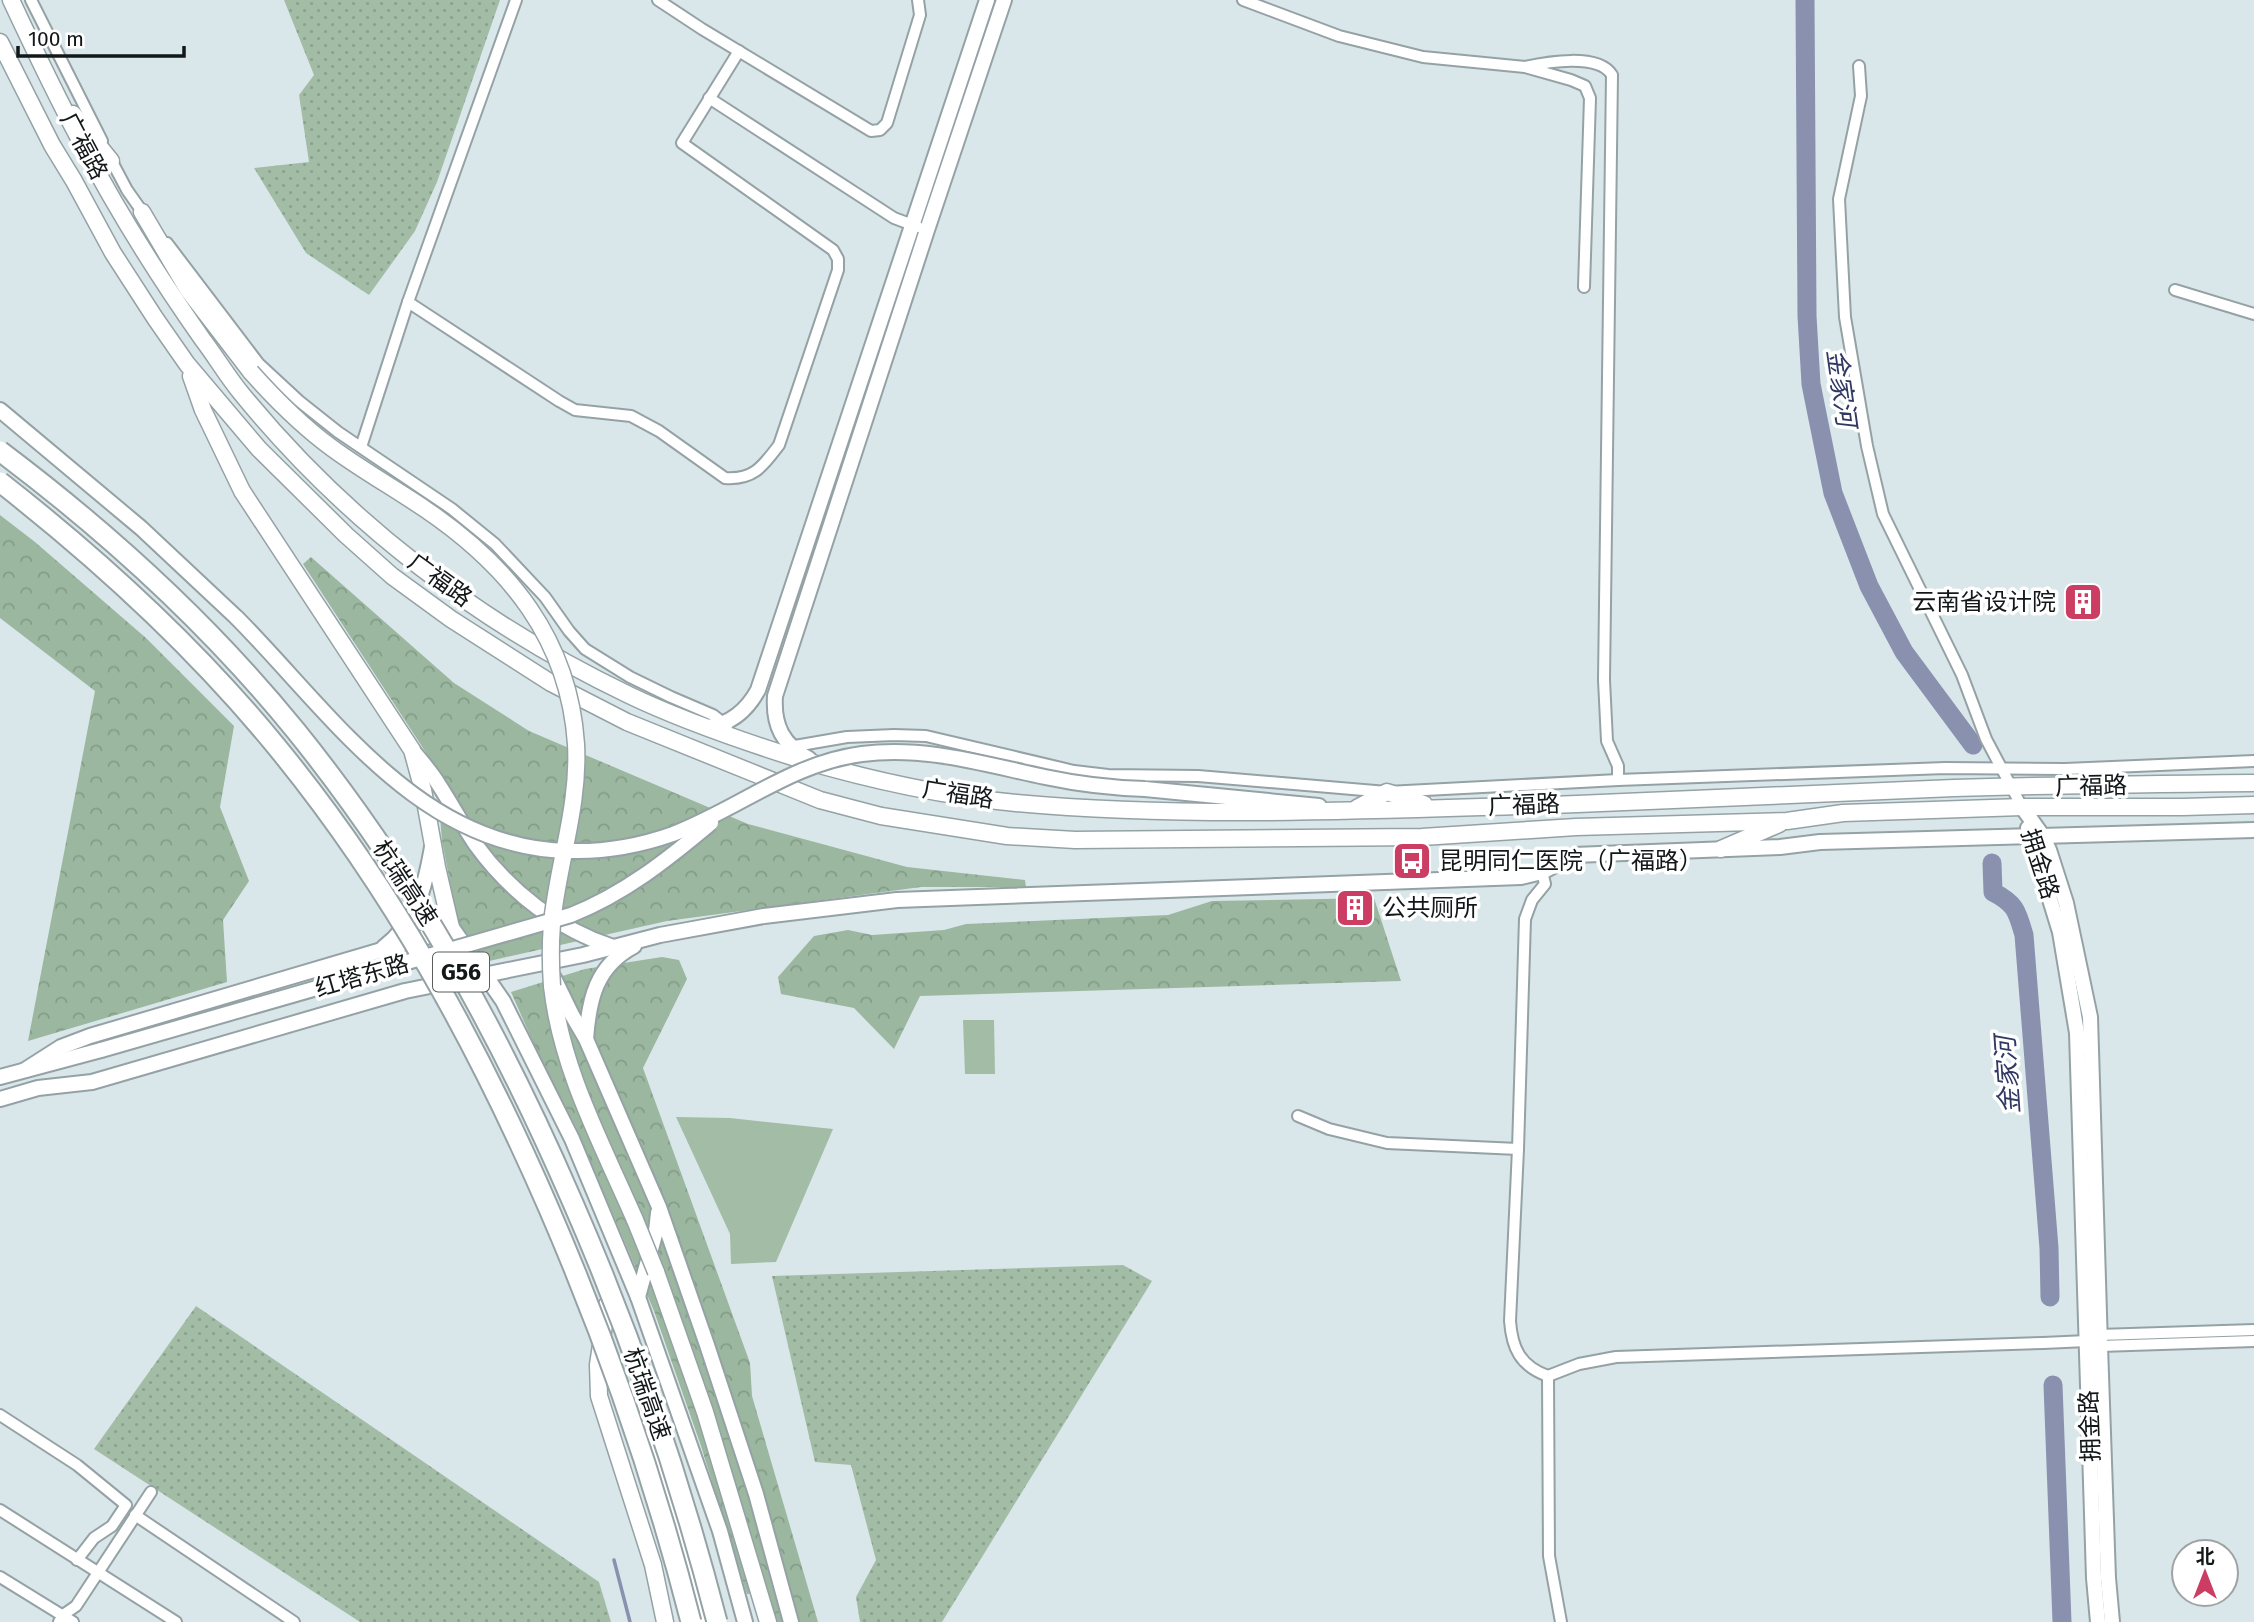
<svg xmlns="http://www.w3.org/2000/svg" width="2254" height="1622" font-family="'Fira Sans','Noto Sans SC',sans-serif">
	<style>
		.grass { fill: url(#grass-dots) }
		.forest { fill: url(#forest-crowns) }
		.park { fill: #a3bca6 }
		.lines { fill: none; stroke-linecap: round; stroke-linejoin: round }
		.stream { stroke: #8991af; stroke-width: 3.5 }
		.river { stroke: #8991af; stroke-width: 19 }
		.street-casing { stroke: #95a2a5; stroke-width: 14 }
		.secondary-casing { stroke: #95a2a5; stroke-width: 18 }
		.primary-casing { stroke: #95a2a5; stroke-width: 19 }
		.street { stroke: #fff; stroke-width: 10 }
		.secondary { stroke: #fff; stroke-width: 14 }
		.primary { stroke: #fff; stroke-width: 16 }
		.secondary-bridge-casing { stroke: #95a2a5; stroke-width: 18; stroke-linecap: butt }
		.primary-bridge-casing { stroke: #95a2a5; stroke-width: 19; stroke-linecap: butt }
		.highway-bridge-casing { stroke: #95a2a5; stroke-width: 23; stroke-linecap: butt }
		.secondary-bridge { stroke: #fff; stroke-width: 14 }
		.primary-bridge { stroke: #fff; stroke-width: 16 }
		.highway-bridge { stroke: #fff; stroke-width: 19 }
		.labels { text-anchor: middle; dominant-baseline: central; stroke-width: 7; stroke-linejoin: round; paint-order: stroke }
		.shield { fill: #fff; stroke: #595d5d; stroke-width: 2 }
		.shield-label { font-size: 23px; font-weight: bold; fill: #121718 }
		.street-label { font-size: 24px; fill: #121718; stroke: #fff }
		.poi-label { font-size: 24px; fill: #121718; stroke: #fff; text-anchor: start }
		.water-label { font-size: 26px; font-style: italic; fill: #313863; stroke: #fff }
	</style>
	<defs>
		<pattern id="grass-dots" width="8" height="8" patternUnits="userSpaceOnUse" patternTransform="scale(1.75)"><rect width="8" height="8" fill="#a3bca6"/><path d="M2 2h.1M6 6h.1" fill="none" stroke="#8ba18e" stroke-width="1.8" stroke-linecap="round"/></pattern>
		<pattern id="forest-crowns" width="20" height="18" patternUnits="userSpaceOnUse" patternTransform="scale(1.75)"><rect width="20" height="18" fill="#9bb79f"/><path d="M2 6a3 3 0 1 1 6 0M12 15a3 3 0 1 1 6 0" fill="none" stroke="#849d88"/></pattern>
	</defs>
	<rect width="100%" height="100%" fill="#d9e7ea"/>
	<!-- grass -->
	<g class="grass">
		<path d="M284,0H500L437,182L415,231L369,295L306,253L254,168L309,162L299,95L314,75Z"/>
		<path d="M1123,1265L1152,1281L942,1622H860L856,1597L876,1560L851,1465L815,1462L772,1276Z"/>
		<path d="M196,1306L599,1582L611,1622H360L94,1449Z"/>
	</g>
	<!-- forest -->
	<g class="forest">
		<path d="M0,515L35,542L146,638L234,726L220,807L249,881L223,920L227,982L28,1041L95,691L0,618Z"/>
		<path d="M311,557L454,683L529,731L748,824L907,867L1025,880L1026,887H921L667,921L485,962L458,923L442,841L436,768L303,564Z"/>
		<path d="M1374,898L1401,981L920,996L894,1049L854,1008L781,994L778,977L814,936L848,930L872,935L944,930L966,924L1168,915L1212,901Z"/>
		<path d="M662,957L679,960L687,979L643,1068L750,1363L752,1396L818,1622H771L763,1592L747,1594L701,1446L654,1311L576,1127L544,1067L511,992L585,969Z"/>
	</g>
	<!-- park -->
	<g class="park">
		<path d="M963,1020H994L995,1074H965Z"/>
		<path d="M676,1117L730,1118L833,1129L776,1262L731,1264L730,1234Z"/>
	</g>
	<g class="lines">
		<!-- stream -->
		<path class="stream" d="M614,1560L630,1622"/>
		<!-- river -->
		<g class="river">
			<path d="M1805,0L1807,316L1811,384L1833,493L1869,586L1904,652L1973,745"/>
			<path d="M1992,863L1993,892C2016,904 2017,911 2024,935L2049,1248L2050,1297"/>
			<path d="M2053,1385L2062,1622"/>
		</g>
		<!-- street casing -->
		<g class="street-casing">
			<g id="street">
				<path d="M31,0L102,141"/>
				<path d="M658,0L702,29L871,131L880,130L887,123L920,15L918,0"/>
				<path d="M1243,0L1339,36L1423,57L1525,67L1571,80L1585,86L1590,98L1584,287"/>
				<path d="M1859,66L1861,96L1839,199L1845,317L1867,446L1883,514L1962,675L1986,739L2022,807"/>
				<path d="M1525,67C1547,62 1598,53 1612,75L1604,680L1607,741L1618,766V780"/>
				<path d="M709,98L894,218L918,227"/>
				<path d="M109,156L127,190L146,217"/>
				<path d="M167,243L259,364L299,401L338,432L452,509L495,544L545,597L569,631L585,649L630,677L671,697L713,715L727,726"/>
				<path d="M2175,290L2254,314"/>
				<path d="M408,302L559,401L575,410L631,416L659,431L725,478C754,480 763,466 779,445L838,270V259L833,250L682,143L739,51"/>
				<path d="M361,447L408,302L516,0"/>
				<path d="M789,747L847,737L894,735L926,736L1074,771L1108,775L1198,776L1387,792L1618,780L1945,768L2065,769L2254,761"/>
				<path d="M1542,872L1545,884L1532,900L1525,919L1518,1149L1510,1321C1512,1348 1520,1366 1548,1376L1579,1364L1616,1357L2043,1343L2087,1341L2099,1335L2254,1330"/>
				<path d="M1298,1116L1329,1129L1387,1143L1518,1149"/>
				<path d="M2093,1343L2100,1346L2254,1341"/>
				<path d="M1548,1376L1549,1556L1561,1622"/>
				<path d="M0,1415L77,1465L126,1505L112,1526L94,1538L77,1560"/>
				<path d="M0,1510L176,1622"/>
				<path d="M135,1515L294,1622"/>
				<path d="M0,1577L73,1622"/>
				<path d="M59,1622L63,1615L76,1606L151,1492"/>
			</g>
		</g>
		<!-- secondary casing -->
		<g class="secondary-casing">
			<g id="secondary">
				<path d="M0,410L141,528L237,618"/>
				<path d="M708,727C731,724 747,710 758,690L987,0"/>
				<path d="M413,751C422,762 432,773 439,785C452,805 463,826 476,845C510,892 558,929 613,947"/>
				<path d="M809,759C783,745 773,726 775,696L927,230L1004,0"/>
				<path d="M1145,789L1319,806"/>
				<path d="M2022,807L2042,835L2049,850L2066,903L2090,1017L2100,1346L2108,1578L2112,1622"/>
				<path d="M2028,828L2060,932L2077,1033L2094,1578L2098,1622"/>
				<path d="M383,948C417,922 425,887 432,847"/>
				<path d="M554,978L572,1015L586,1039L659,1207L707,1345L756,1494L791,1622"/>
				<path d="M586,1039C589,999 596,966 634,946"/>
				<path d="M25,1070L61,1047L90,1036L453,929L503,1001L572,1139L638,1297L720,1531L745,1622"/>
				<path d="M0,1077L101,1050"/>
				<path d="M0,1099L38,1088L92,1082L405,991L583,955L660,935L764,916L897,900L1521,877L1542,872L1574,855L1780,847L1820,842L2254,830"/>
				<path d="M638,1297L656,1231L658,1213"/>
			</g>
		</g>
		<!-- primary casing -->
		<g class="primary-casing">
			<g id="primary">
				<path d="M11,0C33,47 55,94 80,140C116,209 158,276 203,340C216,357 227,376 241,393C345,521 480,624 629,695C683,721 742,741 799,759C870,780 943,796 1016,803C1191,819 1375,810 1550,805C1685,800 1820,793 1954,788C2054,785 2154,784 2254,783"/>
				<path d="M0,42L52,145L74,181L113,253L155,318L187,364L259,449L346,535L392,576L451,619L551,683L627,722L820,800L881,816L1007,836L1075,840L1422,837L1576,827L1787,821L1843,813L2022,807H2183L2254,805"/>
				<path d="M73,114L111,161"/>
				<path d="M142,212L188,290L251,372"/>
				<path d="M191,376L203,410L242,491L412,750L423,790L437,867L459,962"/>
				<path d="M1357,808L1387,792L1424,804"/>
				<path d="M1721,849L1779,824"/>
				<path d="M552,986C561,1069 602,1144 635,1220"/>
				<path d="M656,1272L705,1412L768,1622"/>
				<path d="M607,1305L598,1365L599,1396L653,1565L665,1622"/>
				<path d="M640,1399L676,1510L704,1622"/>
			</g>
		</g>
		<!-- street -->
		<use href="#street" class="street"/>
		<!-- secondary -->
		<use href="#secondary" class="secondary"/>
		<!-- primary -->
		<use href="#primary" class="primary"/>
		<!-- secondary-bridge casing -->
		<g class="secondary-bridge-casing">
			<g id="secondary-bridge">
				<path d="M237,618C332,714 419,848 569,851C604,852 639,846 673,834C738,809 792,763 862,754C926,746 983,764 1045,777C1078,784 1111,788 1145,789"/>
				<path d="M101,1050L571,915C624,894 667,860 711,823"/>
			</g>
		</g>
		<!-- primary-bridge casing -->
		<g class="primary-bridge-casing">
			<g id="primary-bridge">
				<path d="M251,372C276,400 302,426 332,448C362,470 394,488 425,509C509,566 569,639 576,744C579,799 563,848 555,901C550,929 550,957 552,986"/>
				<path d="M635,1220L656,1272"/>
			</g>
		</g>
		<!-- highway-bridge casing -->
		<g class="highway-bridge-casing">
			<g id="highway-bridge">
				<path d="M0,451C109,533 210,625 296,731C413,876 499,1032 573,1203C632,1338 680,1479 717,1622"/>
				<path d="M0,482C101,561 195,647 276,746C391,886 477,1043 549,1209C607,1343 655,1481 691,1622"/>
			</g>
		</g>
		<!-- secondary-bridge -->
		<use href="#secondary-bridge" class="secondary-bridge"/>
		<!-- primary-bridge -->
		<use href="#primary-bridge" class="primary-bridge"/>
		<!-- highway-bridge -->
		<use href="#highway-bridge" class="highway-bridge"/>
	</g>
	<!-- icons -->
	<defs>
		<g id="building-square" transform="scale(2.0125)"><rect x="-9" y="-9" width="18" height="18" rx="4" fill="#cc3d63" stroke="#fff"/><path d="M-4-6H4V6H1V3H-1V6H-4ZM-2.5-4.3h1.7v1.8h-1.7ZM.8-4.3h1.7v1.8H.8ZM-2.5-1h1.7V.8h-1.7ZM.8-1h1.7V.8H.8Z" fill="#fff"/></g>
		<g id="bus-square" transform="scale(2.0125)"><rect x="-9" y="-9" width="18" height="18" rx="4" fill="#cc3d63" stroke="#fff"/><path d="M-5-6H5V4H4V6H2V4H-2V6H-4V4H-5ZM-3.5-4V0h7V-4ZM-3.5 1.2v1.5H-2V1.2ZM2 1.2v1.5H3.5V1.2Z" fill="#fff"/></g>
	</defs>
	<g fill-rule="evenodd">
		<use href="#building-square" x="2083" y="602"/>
		<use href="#bus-square" x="1412" y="861"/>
		<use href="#building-square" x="1355" y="908"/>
	</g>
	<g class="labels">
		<!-- shield labels -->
		<rect class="shield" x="433" y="952.5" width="56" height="39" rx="5"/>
		<g class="shield-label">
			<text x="461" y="972">G56</text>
		</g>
		<!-- street labels -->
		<g class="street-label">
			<text transform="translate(84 146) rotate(62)">广福路</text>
			<text transform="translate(440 580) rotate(36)">广福路</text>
			<text transform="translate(2091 786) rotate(-1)">广福路</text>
			<text transform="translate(958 794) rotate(9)">广福路</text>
			<text transform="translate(1524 805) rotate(-2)">广福路</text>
			<text transform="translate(2040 864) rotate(72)">拥金路</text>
			<text transform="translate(405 883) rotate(57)">杭瑞高速</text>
			<text transform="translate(362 976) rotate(-16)">红塔东路</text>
			<text transform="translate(647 1394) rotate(71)">杭瑞高速</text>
			<text transform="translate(2090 1426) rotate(-92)">拥金路</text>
		</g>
		<!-- poi labels -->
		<g class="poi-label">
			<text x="2056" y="602" text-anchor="end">云南省设计院</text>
			<text x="1439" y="861">昆明同仁医院（广福路）</text>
			<text x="1382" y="908">公共厕所</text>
		</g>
		<!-- water labels -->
		<g class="water-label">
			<text transform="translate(1841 388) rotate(82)">金家河</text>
			<text transform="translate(2008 1075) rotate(-94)">金家河</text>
		</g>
	</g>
	<!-- north arrow -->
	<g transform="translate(2205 1573)"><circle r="33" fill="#ffffff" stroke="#a0a2a3" stroke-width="2"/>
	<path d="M0-5L12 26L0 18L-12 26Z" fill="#cc3d63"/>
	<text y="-10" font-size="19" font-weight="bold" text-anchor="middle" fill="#121718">北</text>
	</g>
	<!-- scale -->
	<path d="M18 46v10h166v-10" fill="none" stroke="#121718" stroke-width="3.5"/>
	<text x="28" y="46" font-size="21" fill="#121718" stroke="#ffffff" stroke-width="5" paint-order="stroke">100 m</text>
</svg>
